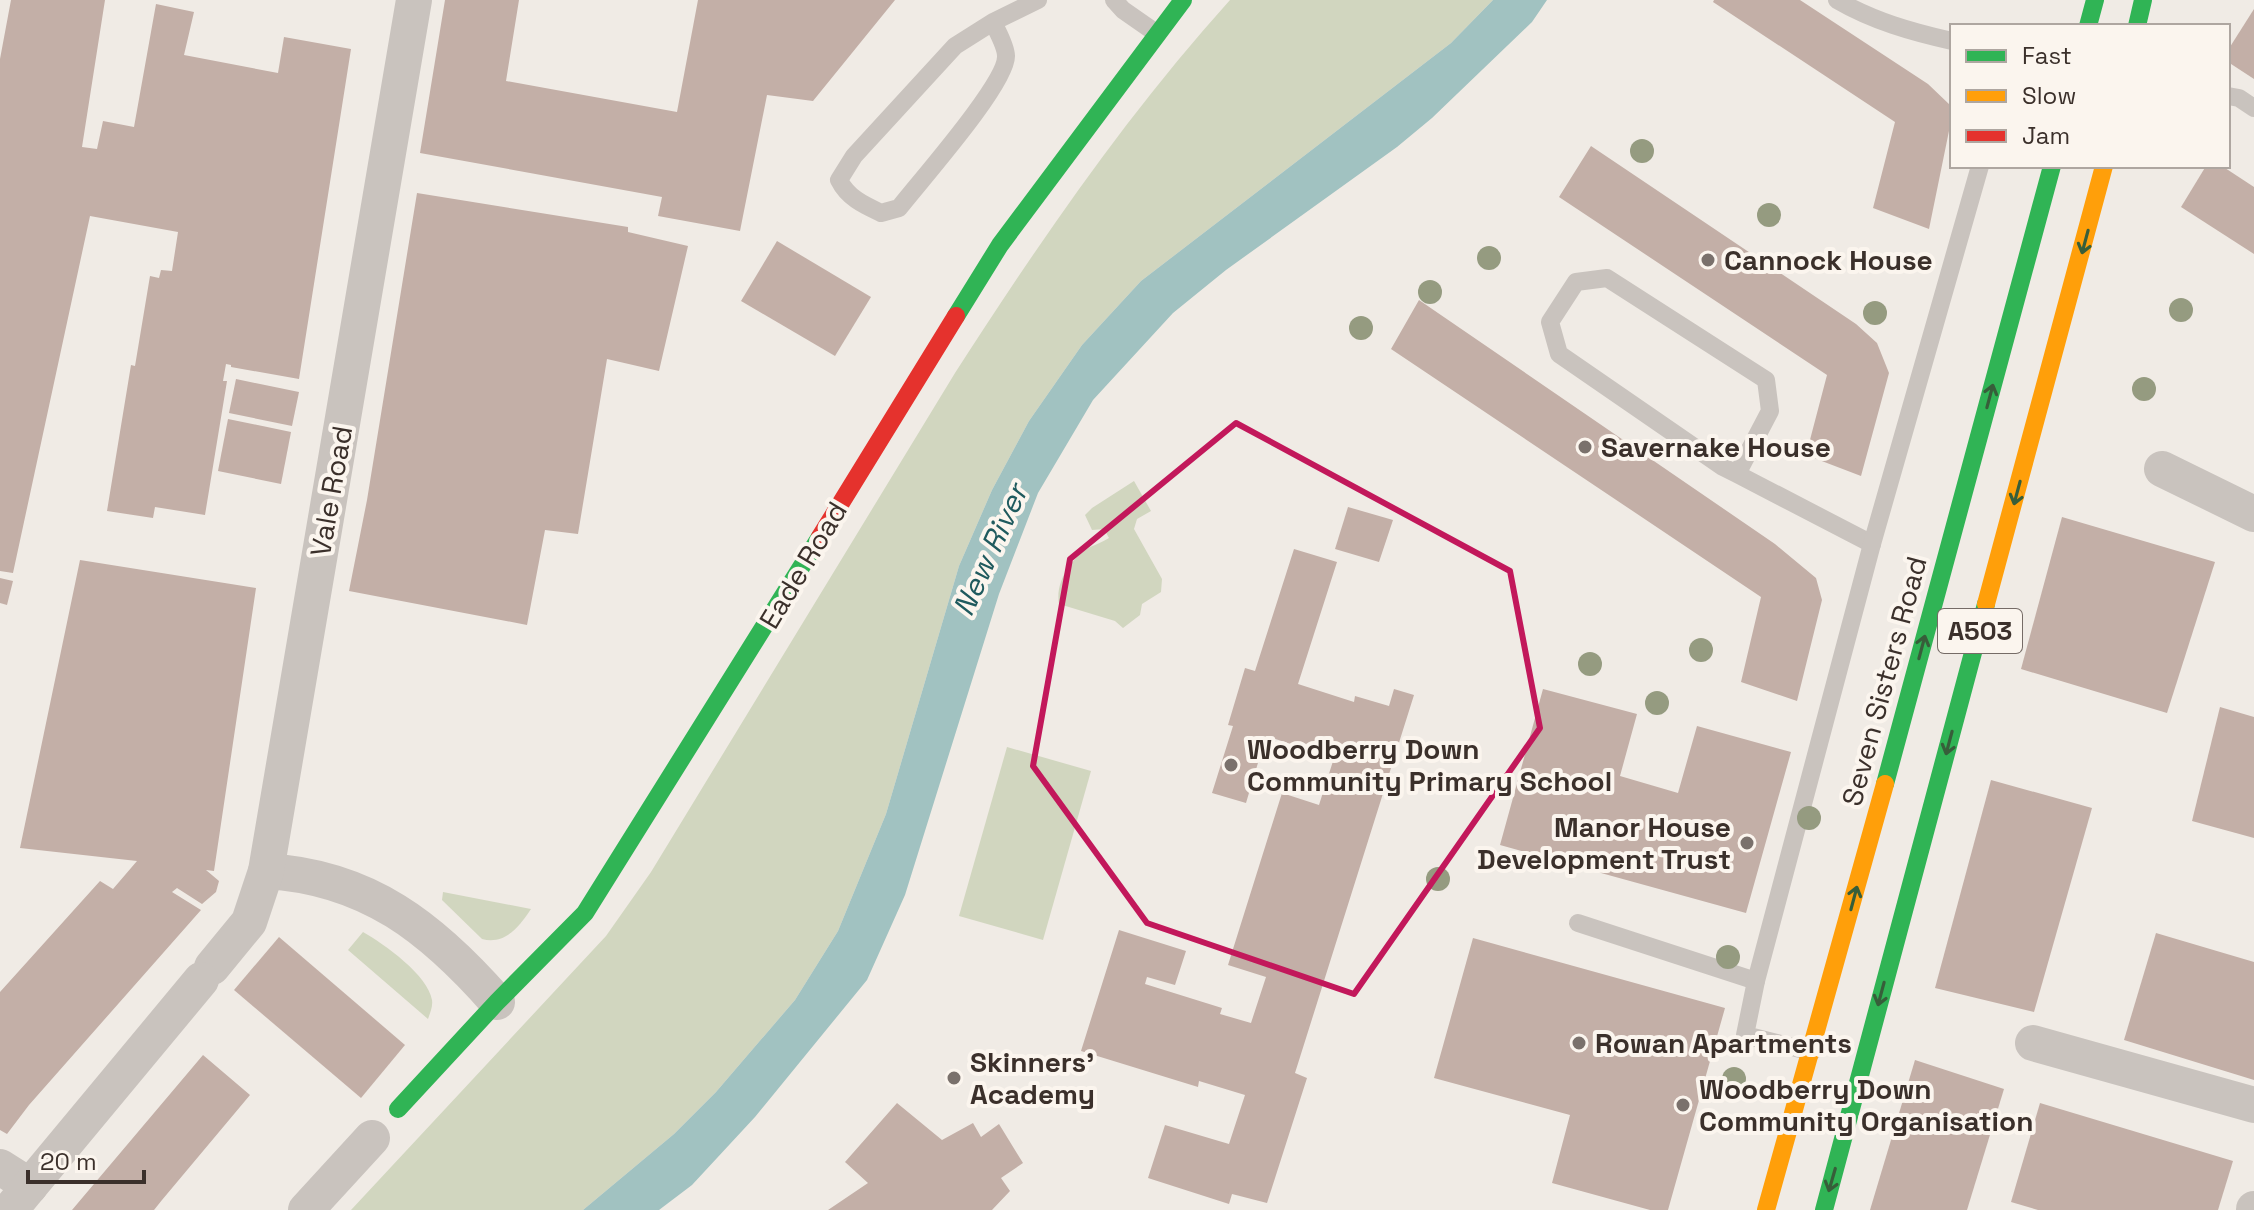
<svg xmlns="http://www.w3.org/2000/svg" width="2254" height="1210" font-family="'Space Grotesk',sans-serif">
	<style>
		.green { fill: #d1d6bf }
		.water { fill: #a1c2c1 }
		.building { fill: #c3afa7 }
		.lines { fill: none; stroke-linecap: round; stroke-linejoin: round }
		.lane { stroke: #c9c3be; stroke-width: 18 }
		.street { stroke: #c9c3be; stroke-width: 36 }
		.fast { stroke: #30b455; stroke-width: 18 }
		.slow { stroke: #ff9f0a; stroke-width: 18 }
		.jam { stroke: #e5322d; stroke-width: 18 }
		.tree { fill: #959b80 }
		.oneway { stroke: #375e3a }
		.marked { fill: none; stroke: #c2185b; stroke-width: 6; stroke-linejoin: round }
		.poi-dot { fill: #7a716c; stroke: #fbf5ee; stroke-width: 3 }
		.labels { text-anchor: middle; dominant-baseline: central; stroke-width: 8; stroke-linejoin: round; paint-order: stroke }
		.shield { fill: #fbf5ee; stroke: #756b66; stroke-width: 2 }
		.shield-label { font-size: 26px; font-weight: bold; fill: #3b302b }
		.poi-label { font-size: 28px; font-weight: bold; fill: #3b302b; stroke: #fbf5ee; text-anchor: start }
		.street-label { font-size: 28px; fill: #3b302b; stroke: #fbf5ee }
		.water-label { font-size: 30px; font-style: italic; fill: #1f5a5e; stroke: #fbf5ee }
	</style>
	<rect width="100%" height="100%" fill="#f0ebe5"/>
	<!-- green -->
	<g class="green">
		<path d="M1230,0H1493L1451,43L1141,281L1082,345L1029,421L992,490L959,566L886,814L838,931L795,1000L716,1092L674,1134L583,1210H351L606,936L651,872L955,373C1038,244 1127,114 1230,0Z"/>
		<path d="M1134,481L1151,511L1137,519L1134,529L1162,579L1161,592L1142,604L1140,615L1123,628L1115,621L1059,604C1055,582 1071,558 1090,547C1097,544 1102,542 1109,538L1104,529L1092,530L1085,515L1092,508Z"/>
		<path d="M1007,747L1091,771L1043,940L959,916Z"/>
		<path d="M443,892L531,909C519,927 505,945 482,939L442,900Z"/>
		<path d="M363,932C384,944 428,975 432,1000C433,1007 430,1013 428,1019L348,950Z"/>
	</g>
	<!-- water -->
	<path class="water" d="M1493,0H1547L1532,22L1432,118L1397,147L1226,270L1173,313L1093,400L1038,493L999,594L905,895L867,980L755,1117L692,1185L659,1210H583L674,1134L716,1092L795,1000L838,931L886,814L959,566L992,490L1029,421L1082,345L1141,281L1451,43Z"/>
	<!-- building -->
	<g class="building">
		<path d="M11,0H105L82,147L97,149L103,121L134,127L156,4L194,12L184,55L278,73L284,37L351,49L299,379L231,367V365L226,364L223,381H227L205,515L155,507L153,518L107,511L131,365L135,366L150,276L159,278L161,270L172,271L178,232L90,216L13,573L0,571V59Z"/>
		<path d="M445,0H519L506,81L677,112L698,0H895L813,101L767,95L740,231L658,216L662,197L420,153Z"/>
		<path d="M1714,0H1800L1928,84L1950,105V126L1929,229L1873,208L1895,122L1713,2Z"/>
		<path d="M2254,9V79L2228,62V50Z"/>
		<path d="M1591,146L1856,324L1877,343L1889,373L1861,476L1806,455L1827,375L1559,197Z"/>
		<path d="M2206,166H2222L2254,187V254L2181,207Z"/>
		<path d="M417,193L628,227V232L688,246L659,371L607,359L578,534L545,530L527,625L349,591L367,500Z"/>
		<path d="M777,241L871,297L835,356L741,301Z"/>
		<path d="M1419,300L1775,544L1816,578L1822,600L1797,701L1741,682L1761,597L1391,349Z"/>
		<path d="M236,379L299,392L292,426L229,413Z"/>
		<path d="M228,419L291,432L281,484L218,471Z"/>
		<path d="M1348,507L1393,520L1379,562L1335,549Z"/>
		<path d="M2062,517L2215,562L2167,713L2021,669Z"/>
		<path d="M1294,549L1337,562L1298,684L1354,702L1355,696L1389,706L1394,689L1414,695L1295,1073L1307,1078L1267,1203L1232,1194L1229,1204L1148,1178L1165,1125L1229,1144L1245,1095L1199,1081L1198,1087L1081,1051L1119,930L1186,951L1175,985L1147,977L1145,984L1222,1008L1220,1014L1251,1023L1266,977L1228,965L1282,793L1319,805L1334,758L1266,736L1246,803L1212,793L1233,726L1228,725L1245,668L1255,671Z"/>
		<path d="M80,560L256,588L214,871L206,870L219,881L216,892L202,904L177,888L172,892L201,910L29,1105L7,1134L0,1130V992L100,881L113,889L137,861L20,848Z"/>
		<path d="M0,578L13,581L7,605L0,603Z"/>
		<path d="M1543,689L1637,714L1620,776L1678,793L1697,726L1791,752L1746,913L1500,845Z"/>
		<path d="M2220,707L2254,717V838L2192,821Z"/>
		<path d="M1991,780L2092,808L2034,1012L1935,988Z"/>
		<path d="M2156,933L2254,962V1080L2124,1040Z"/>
		<path d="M279,937L405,1045L361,1098L234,990Z"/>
		<path d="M1473,938L1725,1008L1668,1210H1650L1552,1183L1570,1115L1434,1078Z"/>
		<path d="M203,1055L250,1095L162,1200L154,1210H72Z"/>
		<path d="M1915,1060L2004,1089L1967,1210H1870Z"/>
		<path d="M897,1103L942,1140L973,1123L981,1137L999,1124L1023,1163L1001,1178L1010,1191L992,1210H828L868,1183L845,1162Z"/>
		<path d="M2040,1103L2233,1161L2218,1210H2038L2011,1202Z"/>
	</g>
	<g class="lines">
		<!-- lane -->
		<g class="lane">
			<path d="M1114,0L1123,10L1156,33"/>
			<path d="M1837,0C1873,21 1912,32 1952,41"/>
			<path d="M993,22C997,31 1006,46 1006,56C1007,83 920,181 899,208L881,213C864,205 848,198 839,180L854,156L955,46L993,22L1038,0"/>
			<path d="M2228,96L2239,98L2254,108"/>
			<path d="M1737,474L1770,411L1766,380L1607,278L1576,282L1550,322L1559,354L1723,467L1737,474L1872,544"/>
			<path d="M1578,923L1756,981"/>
			<path d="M1812,1052L1745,1035L1756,981L1872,544L1980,166"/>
		</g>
		<!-- street -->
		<g class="street">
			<path d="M2162,469L2254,514"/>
			<path d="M266,871C368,877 432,928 497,1002"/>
			<path d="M212,967L249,922L266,871L414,0"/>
			<path d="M2033,1043L2254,1105"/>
			<path d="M0,1167L30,1186"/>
			<path d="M10,1210L201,980"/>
			<path d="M306,1210L372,1138"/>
			<path d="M2254,1210V1209"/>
		</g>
		<!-- fast -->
		<g class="fast">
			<path d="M2088,26L2095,0"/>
			<path d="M2137,26L2143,0"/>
			<path d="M956,316L1000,245L1183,0"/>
			<path d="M1885,784L2052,166"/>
			<path d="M398,1109L497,1002L585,913L820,537"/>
			<path d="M1824,1210L1986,604"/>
		</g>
		<!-- slow -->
		<g class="slow">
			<path d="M1986,604L2104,166"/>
			<path d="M1766,1210L1885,784"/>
		</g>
		<!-- jam -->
		<path class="jam" d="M820,537L956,316"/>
	</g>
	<!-- trees -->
	<g class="tree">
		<circle cx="1642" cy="151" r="12"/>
		<circle cx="1769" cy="215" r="12"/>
		<circle cx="1489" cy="258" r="12"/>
		<circle cx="1430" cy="292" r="12"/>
		<circle cx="2181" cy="310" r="12"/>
		<circle cx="1875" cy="313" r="12"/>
		<circle cx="1361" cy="328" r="12"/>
		<circle cx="2144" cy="389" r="12"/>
		<circle cx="1701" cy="650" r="12"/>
		<circle cx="1590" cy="664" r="12"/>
		<circle cx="1657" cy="703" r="12"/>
		<circle cx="1809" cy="818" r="12"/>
		<circle cx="1438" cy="879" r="12"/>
		<circle cx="1728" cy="957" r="12"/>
		<circle cx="1734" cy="1079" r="12"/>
	</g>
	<!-- one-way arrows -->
	<defs><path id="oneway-shaft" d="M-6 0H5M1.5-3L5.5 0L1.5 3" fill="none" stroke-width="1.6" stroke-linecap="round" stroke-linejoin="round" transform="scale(2)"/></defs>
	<g class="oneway">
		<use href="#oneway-shaft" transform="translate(2085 242) rotate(105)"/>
		<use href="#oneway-shaft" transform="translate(1990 396) rotate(-75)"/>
		<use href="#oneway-shaft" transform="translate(2017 493) rotate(105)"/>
		<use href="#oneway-shaft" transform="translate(1922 647) rotate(-75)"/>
		<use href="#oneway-shaft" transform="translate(1949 743) rotate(105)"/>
		<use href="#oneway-shaft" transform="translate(1854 898) rotate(-75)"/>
		<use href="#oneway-shaft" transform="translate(1881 994) rotate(105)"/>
		<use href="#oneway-shaft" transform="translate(1832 1180) rotate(106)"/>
	</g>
	<!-- marked area -->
	<path class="marked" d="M1236,423L1510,571L1540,728L1354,994L1147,923L1033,766L1070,559Z"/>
	<!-- markers -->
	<g class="poi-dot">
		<circle cx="1708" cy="260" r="8"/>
		<circle cx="1585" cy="447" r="8"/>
		<circle cx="1231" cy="765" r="8"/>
		<circle cx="1747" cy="843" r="8"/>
		<circle cx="1579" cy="1043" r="8"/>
		<circle cx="954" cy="1078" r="8"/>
		<circle cx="1683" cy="1105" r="8"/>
	</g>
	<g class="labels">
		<!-- shield labels -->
		<rect class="shield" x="1938" y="609" width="84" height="44" rx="6"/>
		<g class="shield-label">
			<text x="1980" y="631">A503</text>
		</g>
		<!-- poi labels -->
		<g class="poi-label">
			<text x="1724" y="260">Cannock House</text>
			<text x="1601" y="447">Savernake House</text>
			<text x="1247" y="749">Woodberry Down<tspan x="1247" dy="32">Community Primary School</tspan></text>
			<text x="1731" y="827" text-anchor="end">Manor House<tspan x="1731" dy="32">Development Trust</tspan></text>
			<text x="1595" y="1043">Rowan Apartments</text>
			<text x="970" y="1062">Skinners'<tspan x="970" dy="32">Academy</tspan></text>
			<text x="1699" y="1089">Woodberry Down<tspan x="1699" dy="32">Community Organisation</tspan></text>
		</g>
		<!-- street labels -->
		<g class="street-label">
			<text transform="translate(331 491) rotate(-80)">Vale Road</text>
			<text transform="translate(803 565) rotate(-59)">Eade Road</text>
			<text transform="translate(1884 681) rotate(-75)">Seven Sisters Road</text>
		</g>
		<!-- water labels -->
		<g class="water-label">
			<text transform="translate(990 550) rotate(-66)">New River</text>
		</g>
	</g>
	<!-- legend -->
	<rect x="1950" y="24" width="280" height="144" fill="#fbf5ee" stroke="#aea6a0" stroke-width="2"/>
	<rect x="1966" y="50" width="40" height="12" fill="#30b455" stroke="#aea6a0" stroke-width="2"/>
	<text x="2022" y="64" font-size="24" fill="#3b302b">Fast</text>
	<rect x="1966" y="90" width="40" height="12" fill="#ff9f0a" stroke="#aea6a0" stroke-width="2"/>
	<text x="2022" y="104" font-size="24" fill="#3b302b">Slow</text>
	<rect x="1966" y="130" width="40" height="12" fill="#e5322d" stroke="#aea6a0" stroke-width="2"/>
	<text x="2022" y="144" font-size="24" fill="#3b302b">Jam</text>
	<!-- scale -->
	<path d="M28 1170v12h116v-12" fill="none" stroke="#3b302b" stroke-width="4"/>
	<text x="40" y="1170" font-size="24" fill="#3b302b" stroke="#fbf5ee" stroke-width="6" paint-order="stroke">20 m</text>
</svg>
